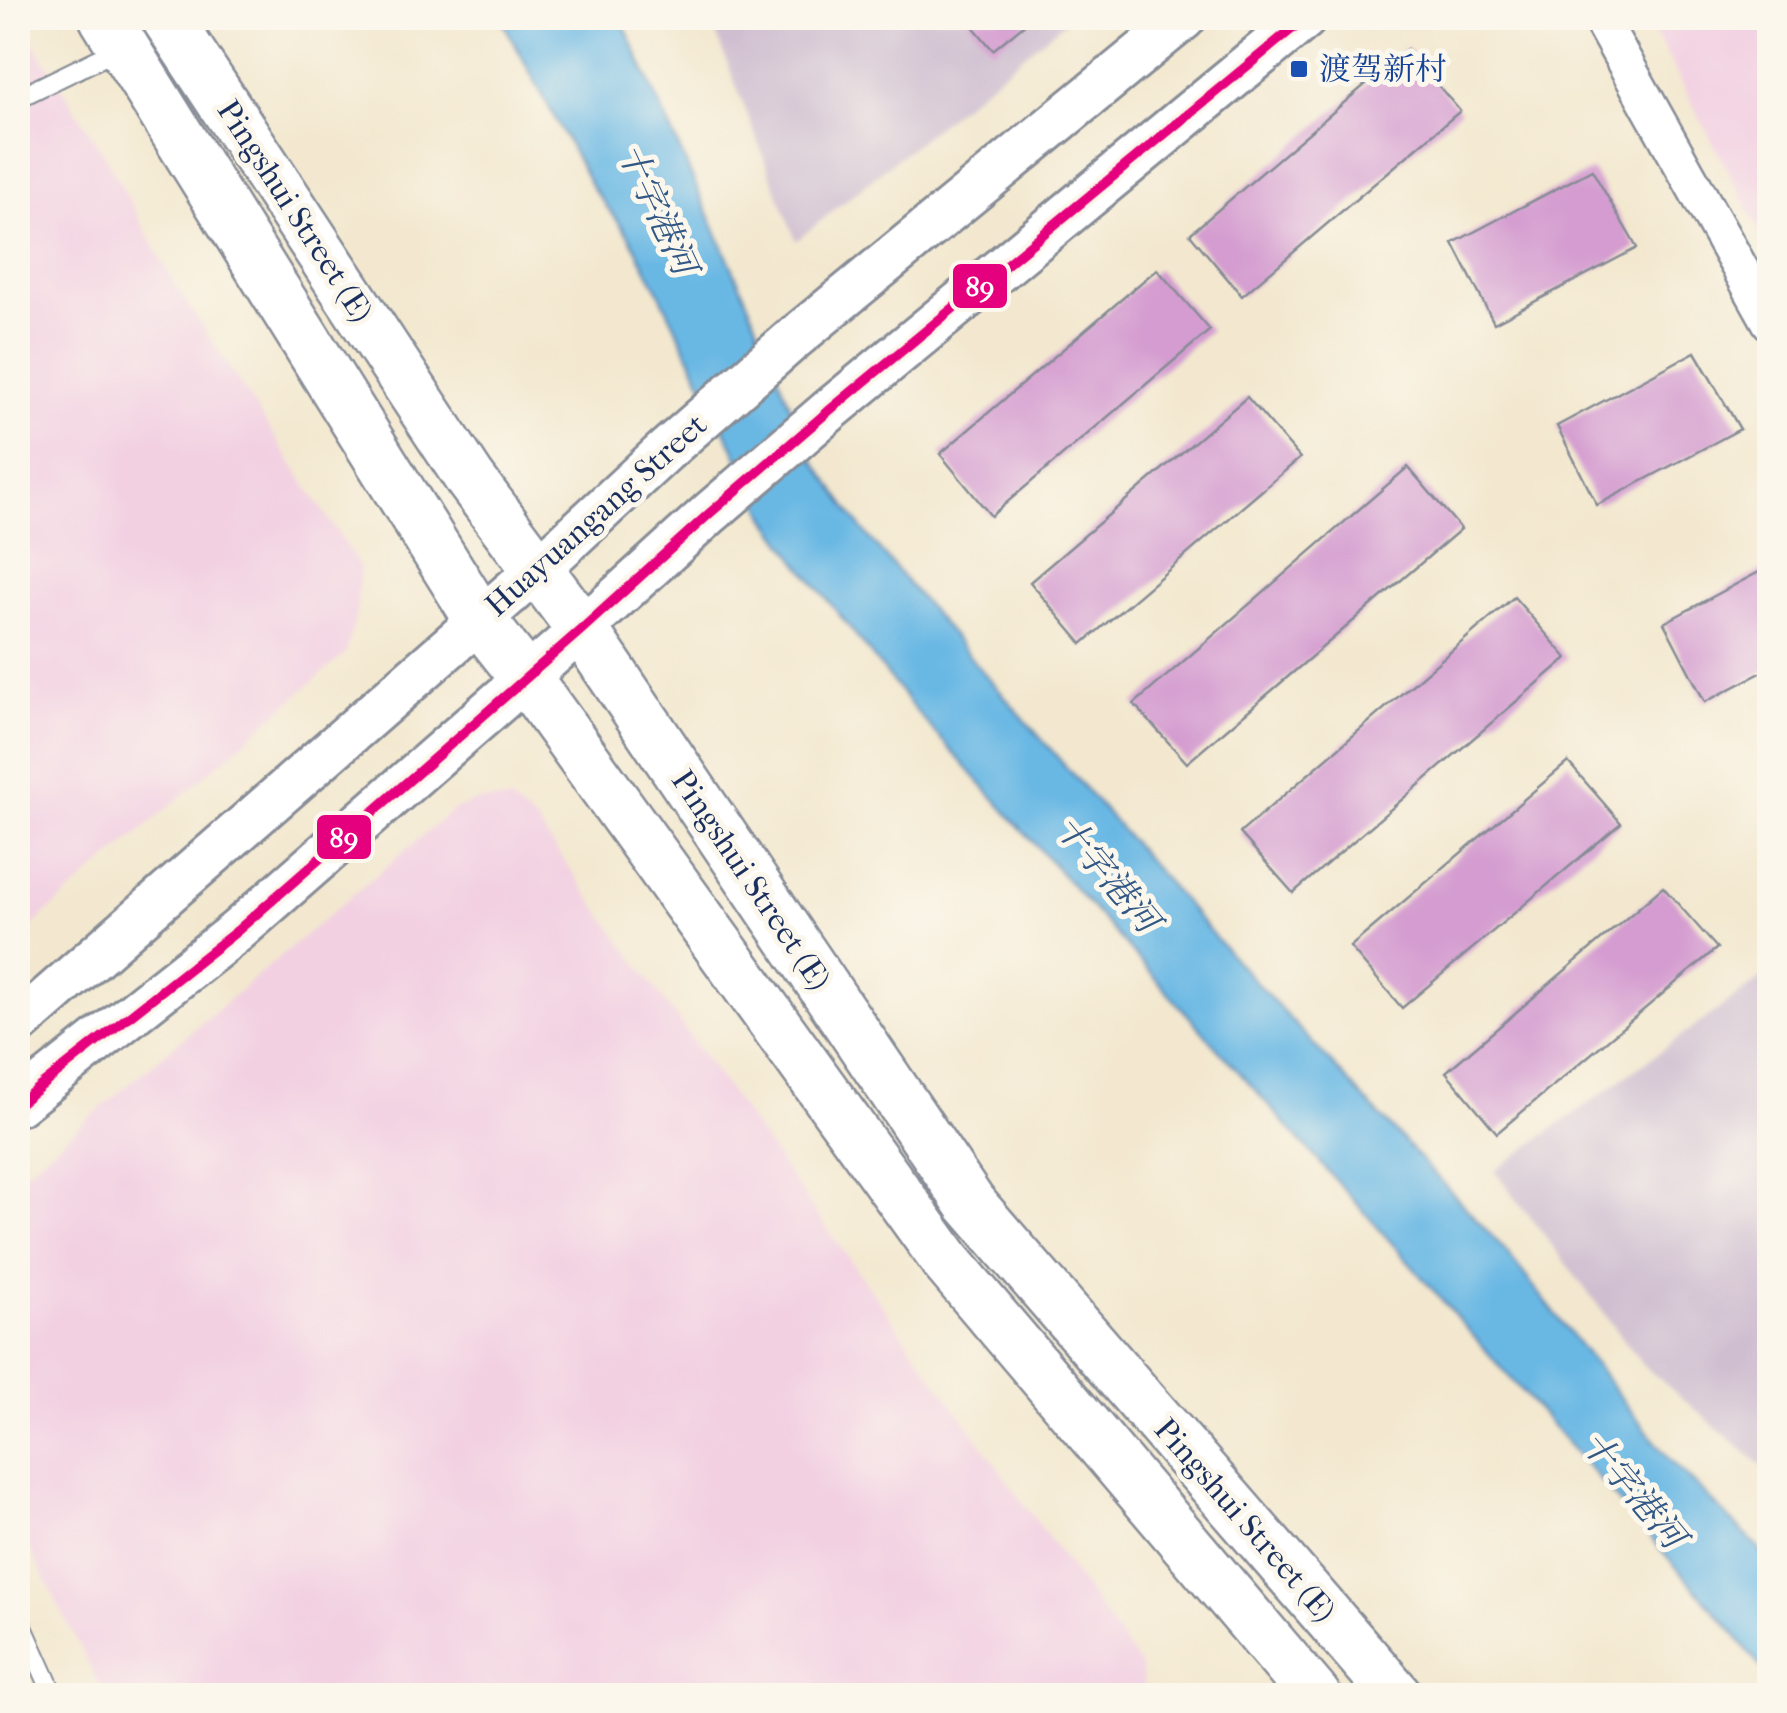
<svg xmlns="http://www.w3.org/2000/svg" width="1787" height="1713" font-family="'IM FELL French Canon','Noto Serif SC',serif">
	<style>
		.built { fill: #f2d0e2 }
		.industrial { fill: #cfbed0 }
		.water { fill: #69b8e4; stroke: #4274a1; stroke-width: 2.5 }
		.building { fill: #d49cd0 }
		.lines { fill: none; stroke-linecap: round; stroke-linejoin: round }
		.service-casing { stroke: #878c96; stroke-width: 22 }
		.minor-casing { stroke: #878c96; stroke-width: 40 }
		.tertiary-casing { stroke: #878c96; stroke-width: 48 }
		.secondary-casing { stroke: #878c96; stroke-width: 55 }
		.service { stroke: #fff; stroke-width: 18 }
		.minor { stroke: #fff; stroke-width: 35 }
		.tertiary { stroke: #fff; stroke-width: 42 }
		.secondary { stroke: #fff; stroke-width: 50 }
		.bus-1-casing { stroke: #fbf7ec; stroke-width: 18 }
		.bus-1 { stroke: #e5007d; stroke-width: 10 }
		.transit-dot { fill: #1a4fb4; stroke: #fbf7ec; stroke-width: 4 }
		.labels { text-anchor: middle; dominant-baseline: central; stroke-width: 10; stroke-linejoin: round; paint-order: stroke }
		.transit-label { font-size: 32px; fill: #164399; stroke: #fbf7ec; text-anchor: start }
		.street-label { font-size: 32px; fill: #1b2f5e; stroke: #fbf7ec }
		.water-label { font-size: 35px; font-style: italic; fill: #325886; stroke: #fbf7ec }
		.line-badge { stroke: #fbf7ec; stroke-width: 4 }
		.badge-label { font-size: 28px; text-anchor: middle; font-weight: bold; fill: #fff }
	</style>
	<rect width="100%" height="100%" fill="#fbf7ec"/>
	<filter id="ink" filterUnits="userSpaceOnUse"><feTurbulence type="fractalNoise" baseFrequency=".01" numOctaves="2"/><feDisplacementMap in="SourceGraphic" scale="20" xChannelSelector="R" yChannelSelector="G"/><feConvolveMatrix kernelMatrix="1 2 1 2 8 2 1 2 1" color-interpolation-filters="sRGB"/></filter>
	<filter id="wash" filterUnits="userSpaceOnUse"><feTurbulence type="fractalNoise" baseFrequency=".0048" numOctaves="4" result="noise"/><feDisplacementMap in="SourceGraphic" scale="40" xChannelSelector="R" yChannelSelector="G"/><feGaussianBlur stdDeviation="2.25" result="paint"/><feColorMatrix in="noise" values="0 0 0 0 0 0 0 0 0 0 0 0 0 0 0 0 0 1.4 0 .05"/><feComposite in="paint" operator="in"/></filter>
	<g filter="url(#wash)">
		<rect width="100%" height="100%" fill="#f3e8cf"/>
		<!-- built -->
		<g class="built">
			<path d="M18,18L105,156L177,288L360,567L356,614L346,653L18,938Z"/>
			<path d="M1647,18H1769V248Z"/>
			<path d="M480,800L510,801L537,823L1141,1667L1145,1695H104L18,1526V1178L453,810Z"/>
		</g>
		<!-- industrial -->
		<g class="industrial">
			<path d="M710,18H1069L796,241Z"/>
			<path d="M1769,973V1472L1644,1366L1495,1171Z"/>
		</g>
		<!-- water -->
		<path class="water" d="M501,18H621L745,296L812,458L862,529L970,657L1234,959L1505,1250L1669,1459L1755,1544L1769,1562V1678L1730,1628L1375,1224L915,710L797,561L768,520L659,292L629,236L592,187Z"/>
		<g id="blocks">
			<!-- building -->
			<g class="building">
				<path d="M966,18H1032L993,50Z"/>
				<path d="M1407,49L1460,111L1242,296L1190,234Z"/>
				<path d="M1592,170L1637,248L1494,323L1453,243Z"/>
				<path d="M1157,269L1210,330L991,516L940,454Z"/>
				<path d="M1695,352L1740,429L1597,505L1557,426Z"/>
				<path d="M1247,397L1300,458L1082,644L1030,582Z"/>
				<path d="M1408,467L1461,529L1187,763L1134,704Z"/>
				<path d="M1770,566V668L1705,702L1664,623Z"/>
				<path d="M1514,597L1567,658L1293,893L1240,833Z"/>
				<path d="M1568,762L1621,823L1402,1008L1350,947Z"/>
				<path d="M1663,887L1717,948L1497,1133L1446,1072Z"/>
			</g>
		</g>
	</g>
	<g filter="url(#ink)">
		<use href="#blocks" fill-opacity="0" stroke="#878c96" stroke-width="2.5"/>
		<g class="lines">
			<!-- service casing -->
			<g class="service-casing">
				<g id="service">
					<path d="M18,98L121,48"/>
					<path d="M18,1616L54,1696"/>
				</g>
			</g>
			<!-- minor casing -->
			<g class="minor-casing">
				<path id="minor" d="M1600,18L1770,322"/>
			</g>
			<!-- tertiary casing -->
			<g class="tertiary-casing">
				<g id="tertiary">
					<path d="M18,1024L538,569L664,452L793,339L1184,18"/>
					<path d="M18,1104L237,931L582,629L710,513L831,409L1305,18"/>
				</g>
			</g>
			<!-- secondary casing -->
			<g class="secondary-casing">
				<g id="secondary">
					<path d="M105,18L480,620L526,678L946,1261L1315,1696"/>
					<path d="M167,18L470,479L582,629L970,1203L1397,1696"/>
				</g>
			</g>
			<!-- service -->
			<use href="#service" class="service"/>
			<!-- minor -->
			<use href="#minor" class="minor"/>
			<!-- tertiary -->
			<use href="#tertiary" class="tertiary"/>
			<!-- secondary -->
			<use href="#secondary" class="secondary"/>
			<!-- bus-1 casing -->
			<g class="bus-1-casing">
				<path id="bus-1" d="M18,1104L237,931L582,629L710,513L831,409L1305,18"/>
			</g>
			<!-- bus-1 -->
			<use href="#bus-1" class="bus-1"/>
		</g>
	</g>
	<!-- markers -->
	<rect class="transit-dot" x="1289" y="59" width="20" height="20" rx="5"/>
	<g class="labels">
		<!-- transit labels -->
		<g class="transit-label">
			<text x="1319" y="69">渡驾新村</text>
		</g>
		<!-- street labels -->
		<g class="street-label">
			<text transform="translate(295 211) rotate(57)">Pingshui Street (E)</text>
			<text transform="translate(596 515) rotate(-42)">Huayuangang Street</text>
			<text transform="translate(751 880) rotate(56)">Pingshui Street (E)</text>
			<text transform="translate(1245 1520) rotate(49)">Pingshui Street (E)</text>
		</g>
		<!-- water labels -->
		<g class="water-label">
			<text transform="translate(657 209) rotate(65)">十字港河</text>
			<text transform="translate(1107 874) rotate(50)">十字港河</text>
			<text transform="translate(1633 1490) rotate(50)">十字港河</text>
		</g>
	</g>
	<g class="line-badge">
		<rect x="951" y="262" width="58" height="48" rx="10" fill="#e5007d"/>
		<rect x="315" y="813" width="58" height="48" rx="10" fill="#e5007d"/>
	</g>
	<g class="badge-label">
		<text x="980" y="296">89</text>
		<text x="344" y="847">89</text>
	</g>
	<!-- margin -->
	<rect width="1787" height="1713" fill="none" stroke="#fbf7ec" stroke-width="60"/>
</svg>
